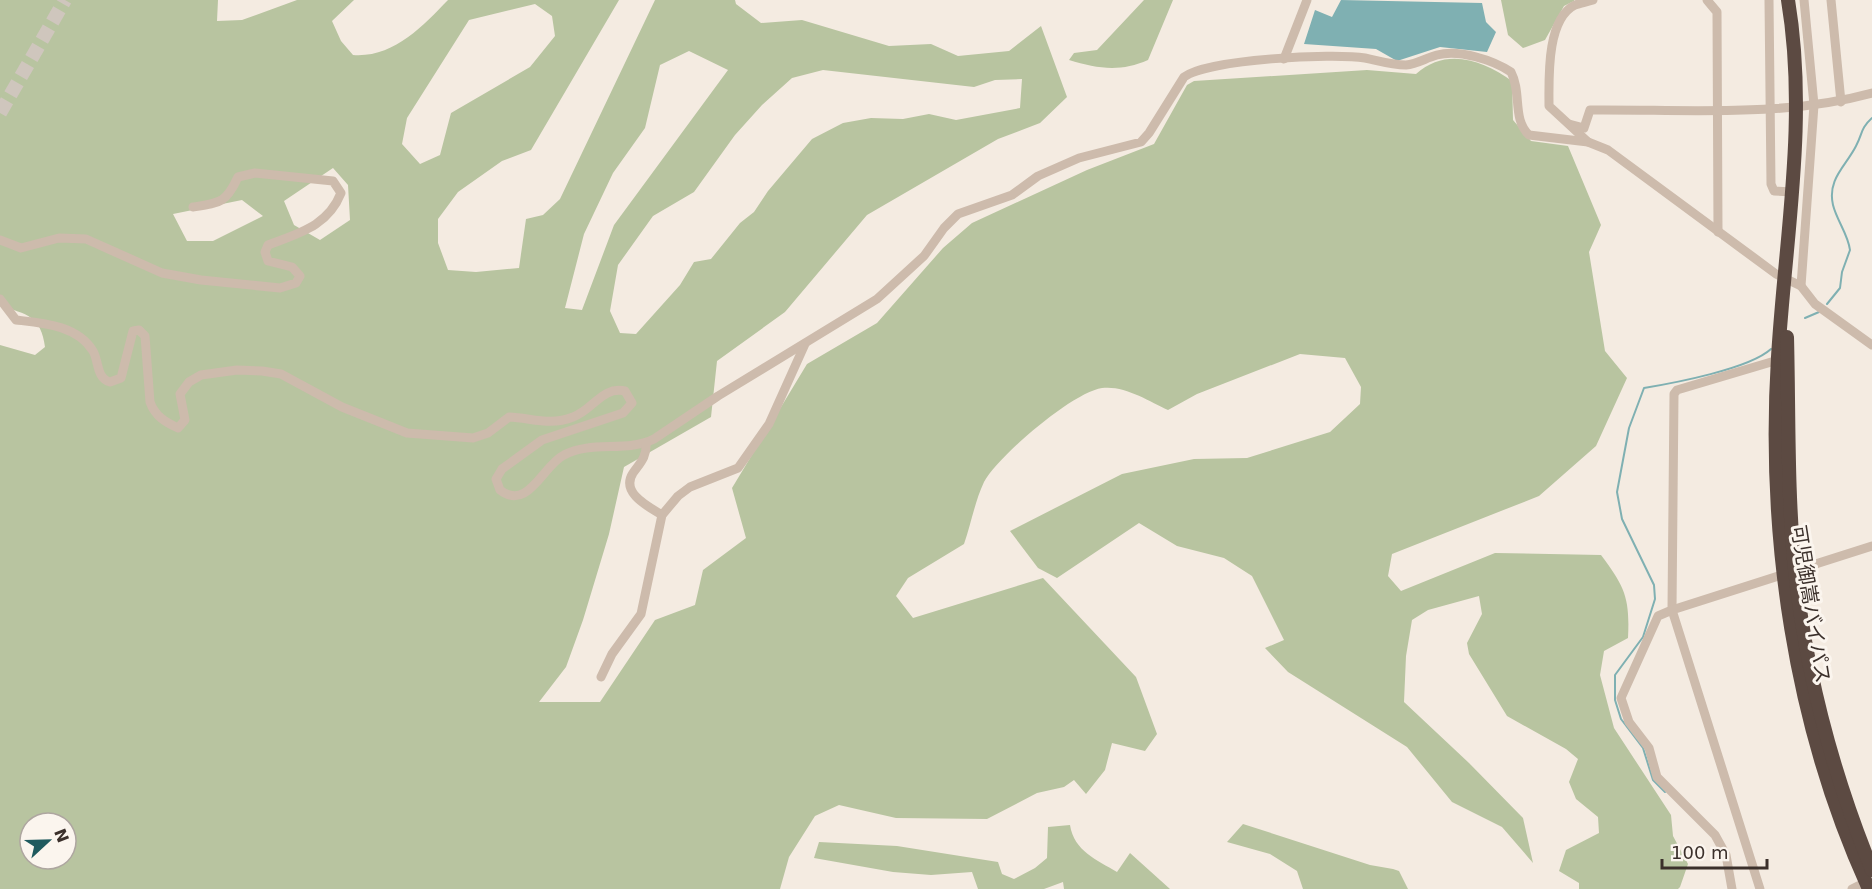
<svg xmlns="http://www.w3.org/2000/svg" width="1872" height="889" font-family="'DejaVu Sans','Noto Sans JP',sans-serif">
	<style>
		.green { fill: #b8c4a0; fill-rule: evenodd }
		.water { fill: #7fb0b2 }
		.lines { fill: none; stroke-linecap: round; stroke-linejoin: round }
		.stream { stroke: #7fb0b2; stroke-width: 2 }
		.highway-tunnel { stroke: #cfc6bd; stroke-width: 14; stroke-dasharray: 14 7; stroke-linecap: butt }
		.minor { stroke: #cdbbac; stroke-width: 9 }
		.highway { stroke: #5c4a42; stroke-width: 14 }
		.labels { text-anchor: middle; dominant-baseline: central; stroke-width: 6; stroke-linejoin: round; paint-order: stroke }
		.street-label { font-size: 20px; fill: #3b302b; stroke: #fbf5ee }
	</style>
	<rect width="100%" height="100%" fill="#f4ebe1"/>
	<!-- green -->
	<g class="green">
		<path d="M0,0H218L217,21L242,20L297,0H354L332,21L341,41L353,55C393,58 422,27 448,0H619L531,150L502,161L458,192L438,219V243L448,270L476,272L519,268L526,219L543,215L560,199L655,0H735L736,4L761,23L802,20L889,46L931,44L958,56L1009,51L1041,26L1067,97L1040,123L998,139L867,215L785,312L717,361L711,417L624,467L609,534L583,620L566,667L539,702H600L655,620L695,605L703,570L746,538L732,488L807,364L877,323L943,248L972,223L1087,170L1154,144L1187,85L1194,81L1367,70L1416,74C1446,47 1483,60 1512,81L1513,120L1531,141L1568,146L1601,225L1589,252L1605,351L1627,378L1596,446L1539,496L1392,554L1388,576L1401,591L1495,553L1601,555C1625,587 1630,598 1628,638L1604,651L1600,675L1614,728L1671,815L1673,836L1688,864L1680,887L1678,889H1579V883L1559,871L1566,850L1599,833L1598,817L1576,799L1569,782L1578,759L1566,749L1507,716L1469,654L1467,643L1482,614L1479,596L1428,610L1412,620L1406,656L1404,702L1469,763L1523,818L1533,863L1502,827L1452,802L1407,747L1288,672L1265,648L1284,640L1252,576L1224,558L1177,546L1139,523L1057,578L1038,568L1010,531L1122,474L1194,459L1247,458L1330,432L1360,404L1361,387L1345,358L1300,354L1197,394L1168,410C1149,401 1124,385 1102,388C1073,392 998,456 984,482C975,501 971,524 964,544L908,578L896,596L913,618L1043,578L1136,677L1157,734L1145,751L1112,743L1105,770L1086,794L1074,780L1064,787L1037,793L987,819L896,818L839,805L815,816L789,857L780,889H0V345L35,355L45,347C41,316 27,314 0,306ZM535,4L552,16L555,36L530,67L451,113L440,155L420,164L402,144L407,118L469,20ZM689,51L728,70L614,225L582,310L565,308L584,234L613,173L645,128L660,65ZM823,70L974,87L995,80L1022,79L1020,108L956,120L929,114L903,119L871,118L843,123L812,139L768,191L754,212L740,223L711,259L694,262L680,285L636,334L620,333L610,311L618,265L653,216L694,192L735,135L762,105L792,78ZM333,168L348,185L350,220L320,240L294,225L284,201ZM242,200L263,216L213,241H187L173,214ZM30,823H66V859H30Z"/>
		<path d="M1144,0H1173L1148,60C1121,72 1098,69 1069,60L1074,53L1097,50Z"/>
		<path d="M1501,0H1574V1L1564,6L1545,40L1523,48L1508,35Z"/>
		<path d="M1243,824L1370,865L1393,869L1399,871L1408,889H1303L1297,871L1270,854L1227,842Z"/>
		<path d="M1070,825C1074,851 1097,860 1117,872L1130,853L1170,889H1064L1063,882L1044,889H978L972,872L931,875L893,872L814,858L819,842L897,846L998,862L1002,874L1014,879L1035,868L1047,858L1048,827Z"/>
	</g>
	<!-- water -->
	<path class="water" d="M1341,0L1482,3L1486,22L1496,32L1487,52L1440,47L1397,61L1376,49L1304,44L1315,10L1332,17Z"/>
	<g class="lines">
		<!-- stream -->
		<g class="stream">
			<path d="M1827,304L1840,288L1842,272L1850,250C1848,234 1837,221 1833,205C1827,179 1846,166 1856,146C1863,133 1860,129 1872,118"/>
			<path d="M1805,318L1819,312"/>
			<path d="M1665,792L1653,780L1643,748L1621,719L1615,700V675L1643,637L1655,599L1654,585L1622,519L1617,492L1629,428L1644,388C1674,383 1749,369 1771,349"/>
		</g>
		<!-- highway-tunnel -->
		<path class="highway-tunnel" d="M0,113L65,0"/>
		<!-- minor -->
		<g class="minor">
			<path d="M1707,0L1717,12L1718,232"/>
			<path d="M1769,0L1771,184L1774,191L1793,192"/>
			<path d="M1831,0L1841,102"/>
			<path d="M1284,59L1307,0"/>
			<path d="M1569,124L1584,128L1590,110C1683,109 1781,118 1872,93"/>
			<path d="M1588,142L1549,106C1549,80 1546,19 1575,5C1580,3 1587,2 1593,0"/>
			<path d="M0,240L21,248L59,238L86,239L162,273L201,280L280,288L296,283L300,276L292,267L268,261L265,252L268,245C299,233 328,226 341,193L333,181L255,173L238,177C226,203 220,203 193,207"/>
			<path d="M1801,286L1814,105L1804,0"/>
			<path d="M0,299L16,320C42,323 77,325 93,351C99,361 96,378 110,382L121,378L133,331L139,330L145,336L150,402C155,416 165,422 178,428L185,420L180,394L189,382L201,375L237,370L262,371L281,374L342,407L407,433L473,438L488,433L509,417C532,418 550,426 573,417C593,410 602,386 625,391L632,403L623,413L542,440L502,469L496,479L500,490C528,512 543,465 564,455C592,440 626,453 654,439L718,396L877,299L924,256L944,228L958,214L1012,195L1038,176L1079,158L1141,142L1149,133L1184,77C1207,59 1334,53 1365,58C1379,61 1392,65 1406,65C1417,64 1426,58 1437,55C1459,49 1493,60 1511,72C1522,93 1512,119 1529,135L1588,142L1608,150L1776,274L1801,286L1815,304L1872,345"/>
			<path d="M646,443C647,457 640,463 633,473C620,493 649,507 662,515"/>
			<path d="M601,677L612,654L641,614L662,515L678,496L690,487L738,468L769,424L805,344"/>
			<path d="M1732,889L1726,855L1715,835L1657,777L1649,748L1629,722L1621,698L1658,616L1672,610L1674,394L1677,390L1778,360"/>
			<path d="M1760,889L1672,610L1872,546"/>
			<path d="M1852,889L1866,882"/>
		</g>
		<!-- highway -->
		<g class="highway">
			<path d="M1788,0C1808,119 1785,239 1778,357C1767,536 1794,725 1869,889"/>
			<path d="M1787,337C1789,414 1787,493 1795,570C1806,674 1833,774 1872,870"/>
		</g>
	</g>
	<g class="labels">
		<!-- street labels -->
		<g class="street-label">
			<text transform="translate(1811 604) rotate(81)">可児御嵩バイパス</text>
		</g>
	</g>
	<!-- north arrow -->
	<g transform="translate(48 841) rotate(68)"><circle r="28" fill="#fbf5ee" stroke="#aea6a0" stroke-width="1.5"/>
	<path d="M0-4.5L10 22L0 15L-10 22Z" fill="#1f5a5e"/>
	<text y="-9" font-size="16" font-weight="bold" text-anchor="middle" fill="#3b302b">N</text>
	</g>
	<!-- scale -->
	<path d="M1662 859v9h105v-9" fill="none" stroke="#3b302b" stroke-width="3"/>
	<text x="1671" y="859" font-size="18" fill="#3b302b" stroke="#fbf5ee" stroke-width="4.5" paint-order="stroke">100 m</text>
</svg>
